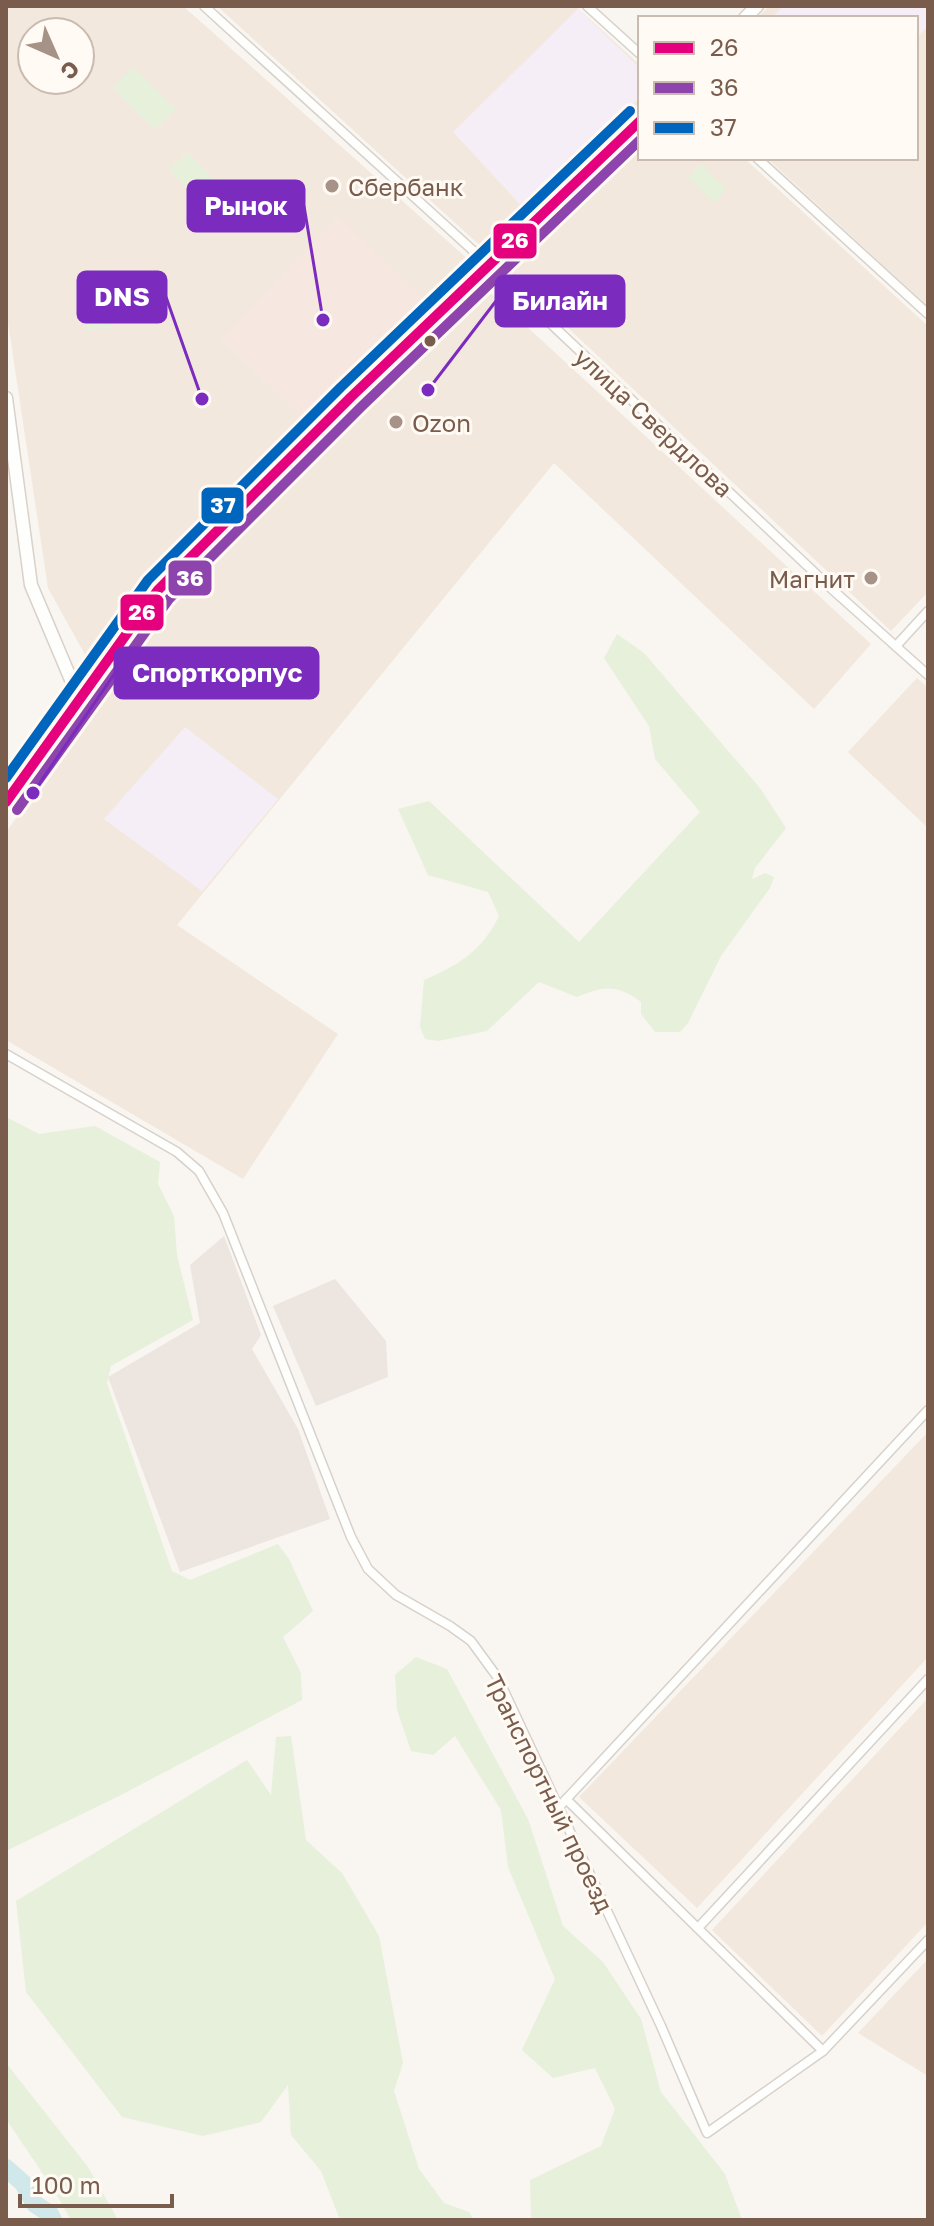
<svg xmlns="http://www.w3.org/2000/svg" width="934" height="2226" font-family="'Golos Text',sans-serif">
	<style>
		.residential { fill: #f2e8de; fill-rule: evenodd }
		.commercial { fill: #f6e8e1 }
		.industrial { fill: #ede5e0 }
		.education { fill: #f6eef6 }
		.green { fill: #e7f0db }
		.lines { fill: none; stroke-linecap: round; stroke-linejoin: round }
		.river { stroke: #d0e8ea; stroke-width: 18 }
		.street-casing { stroke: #d7d1cb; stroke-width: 11 }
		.secondary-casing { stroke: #d9d2cb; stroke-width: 15 }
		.street { stroke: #fefefd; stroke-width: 8 }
		.secondary { stroke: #fefefd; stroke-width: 12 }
		.bus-1-casing { stroke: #fffaf3; stroke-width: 16 }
		.bus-2-casing { stroke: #fffaf3; stroke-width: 16 }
		.bus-3-casing { stroke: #fffaf3; stroke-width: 16 }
		.bus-1 { stroke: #e5007d; stroke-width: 10 }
		.bus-2 { stroke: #8e44ad; stroke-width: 10 }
		.bus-3 { stroke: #0065bd; stroke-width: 10 }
		.poi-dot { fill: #a69286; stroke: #fffaf3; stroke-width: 3 }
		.bus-dot { fill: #7a5c4d; stroke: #fffaf3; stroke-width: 3 }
		.labels { text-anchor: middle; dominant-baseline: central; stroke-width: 6; stroke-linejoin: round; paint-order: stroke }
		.poi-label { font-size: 24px; fill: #7a5c4d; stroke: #fffaf3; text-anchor: start }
		.street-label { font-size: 24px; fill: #7a5c4d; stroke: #fffaf3 }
		.leader { fill: none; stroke: #7b2cbf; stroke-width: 3 }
		.callout-dot { fill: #7b2cbf; stroke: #fffaf3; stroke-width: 3 }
		.callout { fill: #7b2cbf; stroke: #7b2cbf; stroke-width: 3 }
		.callout-label { font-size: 26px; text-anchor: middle; font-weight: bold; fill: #fff }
		.line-badge { stroke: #fffaf3; stroke-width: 3 }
		.badge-label { font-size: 22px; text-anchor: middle; font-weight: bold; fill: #fff }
	</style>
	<rect width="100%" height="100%" fill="#f9f5f0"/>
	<!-- residential -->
	<g class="residential">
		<path d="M6,6H183L470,261L149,580L88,660L48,588L6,310ZM32,32H80V80H32Z"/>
		<path d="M217,6H575L640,65V110L487,252Z"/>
		<path d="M769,6H928V307L767,158H916V18H757Z"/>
		<path d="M640,133V158H744L928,326V592L891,631L500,264Z"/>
		<path d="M485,288L871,644L814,709L554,463L177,925L338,1034L243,1179L6,1040V832L184,584Z"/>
		<path d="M917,678L928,688V828L848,752Z"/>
		<path d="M928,1432V1657L697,1908L579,1797Z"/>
		<path d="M928,1698V1922L822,2036L712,1930Z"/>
		<path d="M928,1959V2076L858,2033Z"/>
	</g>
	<!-- commercial -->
	<path class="commercial" d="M338,217L425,300L308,423L221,340Z"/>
	<!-- industrial -->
	<g class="industrial">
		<path d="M224,1236L261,1335L252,1349L298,1429L330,1519L180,1572L108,1377L200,1323L190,1265Z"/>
		<path d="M335,1279L386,1341L388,1377L316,1406L273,1306Z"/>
	</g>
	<!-- education -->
	<g class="education">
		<path d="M783,6H928V26L916,38V18H771Z"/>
		<path d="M578,9L640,68V97L527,212L453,132Z"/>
		<path d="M185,727L278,799L202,891L104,819Z"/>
	</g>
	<!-- green -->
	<g class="green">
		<path d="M133,67L176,109L155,130L113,88Z"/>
		<path d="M187,152L219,184L201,202L169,170Z"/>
		<path d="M701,164L727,189L714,203L688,178Z"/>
		<path d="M107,269L112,328L86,331L80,272Z"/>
		<path d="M617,634L644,653L760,788L786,828L755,868L752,879L765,873L774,877L770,888L721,956L688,1023L680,1032H655L641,1014V1002C617,984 604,986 577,997L539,982L487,1031L438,1041L425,1039L420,1027L424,980C459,965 482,951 499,916L488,892L428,875L398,809L429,801L579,942L700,812L655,759L649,726L604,658Z"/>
		<path d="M6,1117L39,1134L95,1126L160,1162L158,1184L174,1216L177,1255L193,1320L111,1366L107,1383L172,1571L190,1580L278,1544L289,1559L313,1611L283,1637L301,1673L302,1700L121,1795L6,1851Z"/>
		<path d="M416,1657L447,1669L528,1819L563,1926L603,1962L641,2019L661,2092L725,2174L742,2220H531L530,2180L601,2146L615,2109L595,2068L553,2078L522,2050L555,1979L508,1867L501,1810L455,1736L433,1755L411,1751L397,1710L395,1675Z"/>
		<path d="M291,1736L306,1840L342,1873L379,1936L403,2063L394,2091L419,2169L444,2203L469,2212L474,2220H340L321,2171L291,2135L288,2085L261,2122L203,2136L122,2117L26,1992L16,1901L247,1760L271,1795L276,1737Z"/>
		<path d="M6,2063L88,2167L118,2220H71L54,2190L6,2119Z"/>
	</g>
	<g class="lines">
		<!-- river -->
		<path class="river" d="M6,2168L23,2183L35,2204L50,2214L53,2220"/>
		<!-- street casing -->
		<g class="street-casing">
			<g id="street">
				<path d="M204,6L479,256L834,591L928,675"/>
				<path d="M587,6L640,54"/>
				<path d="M757,158L928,314"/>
				<path d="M896,646L928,611"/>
				<path d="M6,1054L177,1152L199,1171L223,1213L351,1537L368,1569L396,1595L450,1626L471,1641L498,1678L661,2026L707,2133L823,2051L928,1940"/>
				<path d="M566,1799L823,2051"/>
				<path d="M559,1807L928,1410"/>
				<path d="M698,1928L928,1679"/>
			</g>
		</g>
		<!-- secondary casing -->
		<g class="secondary-casing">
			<g id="secondary">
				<path d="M745,18L757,6"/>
				<path d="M6,398L31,585L80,701"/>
				<path d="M6,802L158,590L351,397L640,121"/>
			</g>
		</g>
		<!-- street -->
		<use href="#street" class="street"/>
		<!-- secondary -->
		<use href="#secondary" class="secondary"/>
		<!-- bus-1 casing -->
		<g class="bus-1-casing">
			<path id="bus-1" d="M6,802L158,590L351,397L640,121"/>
		</g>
		<!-- bus-2 casing -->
		<g class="bus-2-casing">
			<path id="bus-2" d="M17,810L169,599L361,407L640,140"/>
		</g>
		<!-- bus-3 casing -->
		<g class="bus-3-casing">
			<path id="bus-3" d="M6,778L148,580L341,387L630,111"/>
		</g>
		<!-- bus-1 -->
		<use href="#bus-1" class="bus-1"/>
		<!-- bus-2 -->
		<use href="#bus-2" class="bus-2"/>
		<!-- bus-3 -->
		<use href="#bus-3" class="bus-3"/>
	</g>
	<!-- markers -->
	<g class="poi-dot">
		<circle cx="332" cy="186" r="8"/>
		<circle cx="396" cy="422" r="8"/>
		<circle cx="871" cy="578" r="8"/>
	</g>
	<circle class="bus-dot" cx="430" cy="341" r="7"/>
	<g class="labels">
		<!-- poi labels -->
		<g class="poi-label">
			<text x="348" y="186">Сбербанк</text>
			<text x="412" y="422">Ozon</text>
			<text x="855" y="578" text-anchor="end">Магнит</text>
		</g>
		<!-- street labels -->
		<g class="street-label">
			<text transform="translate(654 422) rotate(43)">улица Свердлова</text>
			<text transform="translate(550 1793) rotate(64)">Транспортный проезд</text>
		</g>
	</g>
	<!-- callouts -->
	<path class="leader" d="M323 320L304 206M202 399L166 297M428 390L496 301M33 793L115 673"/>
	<g class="callout-dot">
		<circle cx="323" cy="320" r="8"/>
		<circle cx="202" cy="399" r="8"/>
		<circle cx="428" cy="390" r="8"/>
		<circle cx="33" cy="793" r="8"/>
	</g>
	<g class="callout">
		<rect x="188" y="181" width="116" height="50" rx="8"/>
		<rect x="78" y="272" width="88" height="50" rx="8"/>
		<rect x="496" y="276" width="128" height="50" rx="8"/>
		<rect x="115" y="648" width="203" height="50" rx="8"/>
	</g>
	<g class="callout-label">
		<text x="246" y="215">Рынок</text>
		<text x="122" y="306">DNS</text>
		<text x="560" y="310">Билайн</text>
		<text x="217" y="682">Спорткорпус</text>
	</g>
	<g class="line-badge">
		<rect x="492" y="222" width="46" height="38" rx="8" fill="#e5007d"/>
		<rect x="200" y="486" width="45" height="39" rx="8" fill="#0065bd"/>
		<rect x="167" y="559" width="46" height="38" rx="8" fill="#8e44ad"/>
		<rect x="119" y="593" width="46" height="39" rx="8" fill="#e5007d"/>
	</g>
	<g class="badge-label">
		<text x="515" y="248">26</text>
		<text x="223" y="513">37</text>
		<text x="190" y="586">36</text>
		<text x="142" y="620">26</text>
	</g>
	<!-- border -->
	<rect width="934" height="2226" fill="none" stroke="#7a5c4d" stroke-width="16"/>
	<!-- legend -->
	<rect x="638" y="16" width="280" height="144" fill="#fffaf3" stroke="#cabbb1" stroke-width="2"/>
	<rect x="654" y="42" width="40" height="12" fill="#e5007d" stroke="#cabbb1" stroke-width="2"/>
	<text x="710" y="56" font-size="24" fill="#7a5c4d">26</text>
	<rect x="654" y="82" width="40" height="12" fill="#8e44ad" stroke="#cabbb1" stroke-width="2"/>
	<text x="710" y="96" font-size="24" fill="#7a5c4d">36</text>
	<rect x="654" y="122" width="40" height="12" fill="#0065bd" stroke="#cabbb1" stroke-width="2"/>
	<text x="710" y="136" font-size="24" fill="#7a5c4d">37</text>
	<!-- north arrow -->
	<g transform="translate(56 56) rotate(135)"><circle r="38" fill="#fffaf3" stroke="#cabbb1" stroke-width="2"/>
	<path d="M0-6L14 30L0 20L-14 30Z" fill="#a69286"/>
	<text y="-12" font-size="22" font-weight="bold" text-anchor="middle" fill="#7a5c4d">С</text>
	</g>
	<!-- scale -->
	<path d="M20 2194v12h152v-12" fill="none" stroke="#7a5c4d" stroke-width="4"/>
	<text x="32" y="2194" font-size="24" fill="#7a5c4d" stroke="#fffaf3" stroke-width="6" paint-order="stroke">100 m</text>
</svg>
